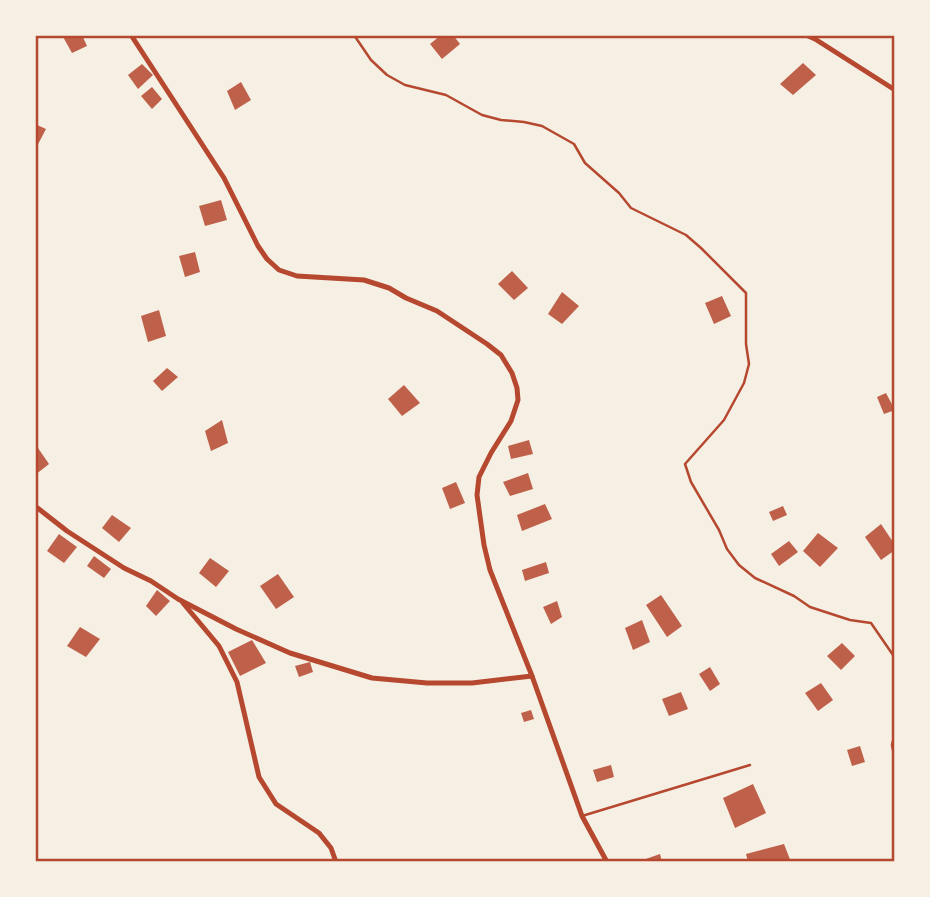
<svg xmlns="http://www.w3.org/2000/svg" width="930" height="897" font-family="'Source Serif 4',serif">
	<style>
		.building { fill: #bf614a }
		.lines { fill: none; stroke-linecap: round; stroke-linejoin: round }
		.service { stroke: #b5482f; stroke-width: 2.5 }
		.minor { stroke: #b5482f; stroke-width: 5 }
		.neatline { fill: none; stroke: #b5482f; stroke-width: 2.5 }
	</style>
	<rect width="100%" height="100%" fill="#f6efe4"/>
	<!-- building -->
	<g class="building">
		<path d="M62,35H82L87,46L72,53Z"/>
		<path d="M441,35H453L460,44L442,59L430,44Z"/>
		<path d="M803,63L816,75L793,95L780,84Z"/>
		<path d="M142,64L153,75L138,89L128,75Z"/>
		<path d="M241,82L251,100L235,110L227,91Z"/>
		<path d="M152,87L162,99L152,109L141,96Z"/>
		<path d="M35,124L46,129L35,150Z"/>
		<path d="M221,200L227,220L205,226L199,206Z"/>
		<path d="M195,252L200,272L185,277L179,256Z"/>
		<path d="M512,271L528,288L514,300L498,284Z"/>
		<path d="M562,292L579,306L562,324L548,314Z"/>
		<path d="M722,296L731,316L714,324L705,303Z"/>
		<path d="M159,310L166,336L148,342L141,316Z"/>
		<path d="M167,368L178,377L162,391L153,381Z"/>
		<path d="M404,385L420,403L402,416L388,399Z"/>
		<path d="M886,393L895,410L884,414L877,397Z"/>
		<path d="M222,420L228,443L211,451L205,431Z"/>
		<path d="M529,440L533,454L511,459L508,446Z"/>
		<path d="M38,448L49,464L35,475V450Z"/>
		<path d="M528,473L533,489L510,496L503,482Z"/>
		<path d="M456,482L465,503L450,509L442,488Z"/>
		<path d="M545,504L552,519L522,531L517,515Z"/>
		<path d="M783,506L787,515L773,521L769,512Z"/>
		<path d="M112,515L131,528L119,542L102,528Z"/>
		<path d="M881,524L895,545V550L881,560L865,537Z"/>
		<path d="M818,533L838,548L820,567L803,551Z"/>
		<path d="M59,534L77,547L64,563L47,551Z"/>
		<path d="M789,541L798,552L779,566L771,554Z"/>
		<path d="M94,556L111,569L104,578L87,566Z"/>
		<path d="M210,558L229,571L216,587L199,573Z"/>
		<path d="M546,562L549,573L525,581L522,570Z"/>
		<path d="M278,574L294,597L276,609L260,586Z"/>
		<path d="M157,590L170,601L156,616L146,606Z"/>
		<path d="M661,595L682,626L667,637L646,605Z"/>
		<path d="M557,601L562,617L551,624L543,607Z"/>
		<path d="M642,620L650,642L633,650L625,628Z"/>
		<path d="M80,627L100,639L86,657L67,646Z"/>
		<path d="M252,640L266,663L240,676L228,652Z"/>
		<path d="M842,643L855,656L841,670L827,656Z"/>
		<path d="M310,662L313,672L299,677L295,666Z"/>
		<path d="M710,667L720,684L710,691L699,674Z"/>
		<path d="M821,683L833,700L818,711L805,693Z"/>
		<path d="M681,692L688,709L669,716L662,699Z"/>
		<path d="M531,710L534,719L524,722L521,713Z"/>
		<path d="M860,746L865,762L852,766L847,750Z"/>
		<path d="M611,765L614,777L597,782L593,770Z"/>
		<path d="M753,784L766,813L735,828L723,798Z"/>
		<path d="M784,844L791,862H748L746,854Z"/>
		<path d="M660,854L662,862H637Z"/>
	</g>
	<g class="lines">
		<!-- service -->
		<g class="service">
			<path d="M354,35L371,60L387,75L405,85L446,95L482,115L501,120L524,122L542,126L574,144L585,163L619,193L631,208L686,235L701,248L746,293V344L749,364L744,383L724,420L685,464L691,482L719,530L727,549L739,565L755,578L794,596L810,607L850,620L871,623L893,655L895,663"/>
			<path d="M895,732L892,745L895,760"/>
			<path d="M582,816L750,765"/>
		</g>
		<!-- minor -->
		<g class="minor">
			<path d="M131,35L224,178L258,246L267,259L279,270L297,276L364,280L389,288L406,298L437,311L487,344L501,355L512,373L517,388L518,400L511,421L491,453L479,477L477,495L484,545L490,570L532,676L582,816L607,862"/>
			<path d="M806,35L815,39L895,90"/>
			<path d="M35,506L67,531L124,568L151,581L178,599L236,629L290,653L372,678L427,683H472L532,676"/>
			<path d="M183,603L219,646L237,682L259,777L276,804L319,833L331,848L336,862"/>
		</g>
	</g>
	<!-- border -->
	<rect width="930" height="897" fill="none" stroke="#f6efe4" stroke-width="74"/>
	<rect x="37" y="37" width="856" height="823" class="neatline"/>
</svg>
